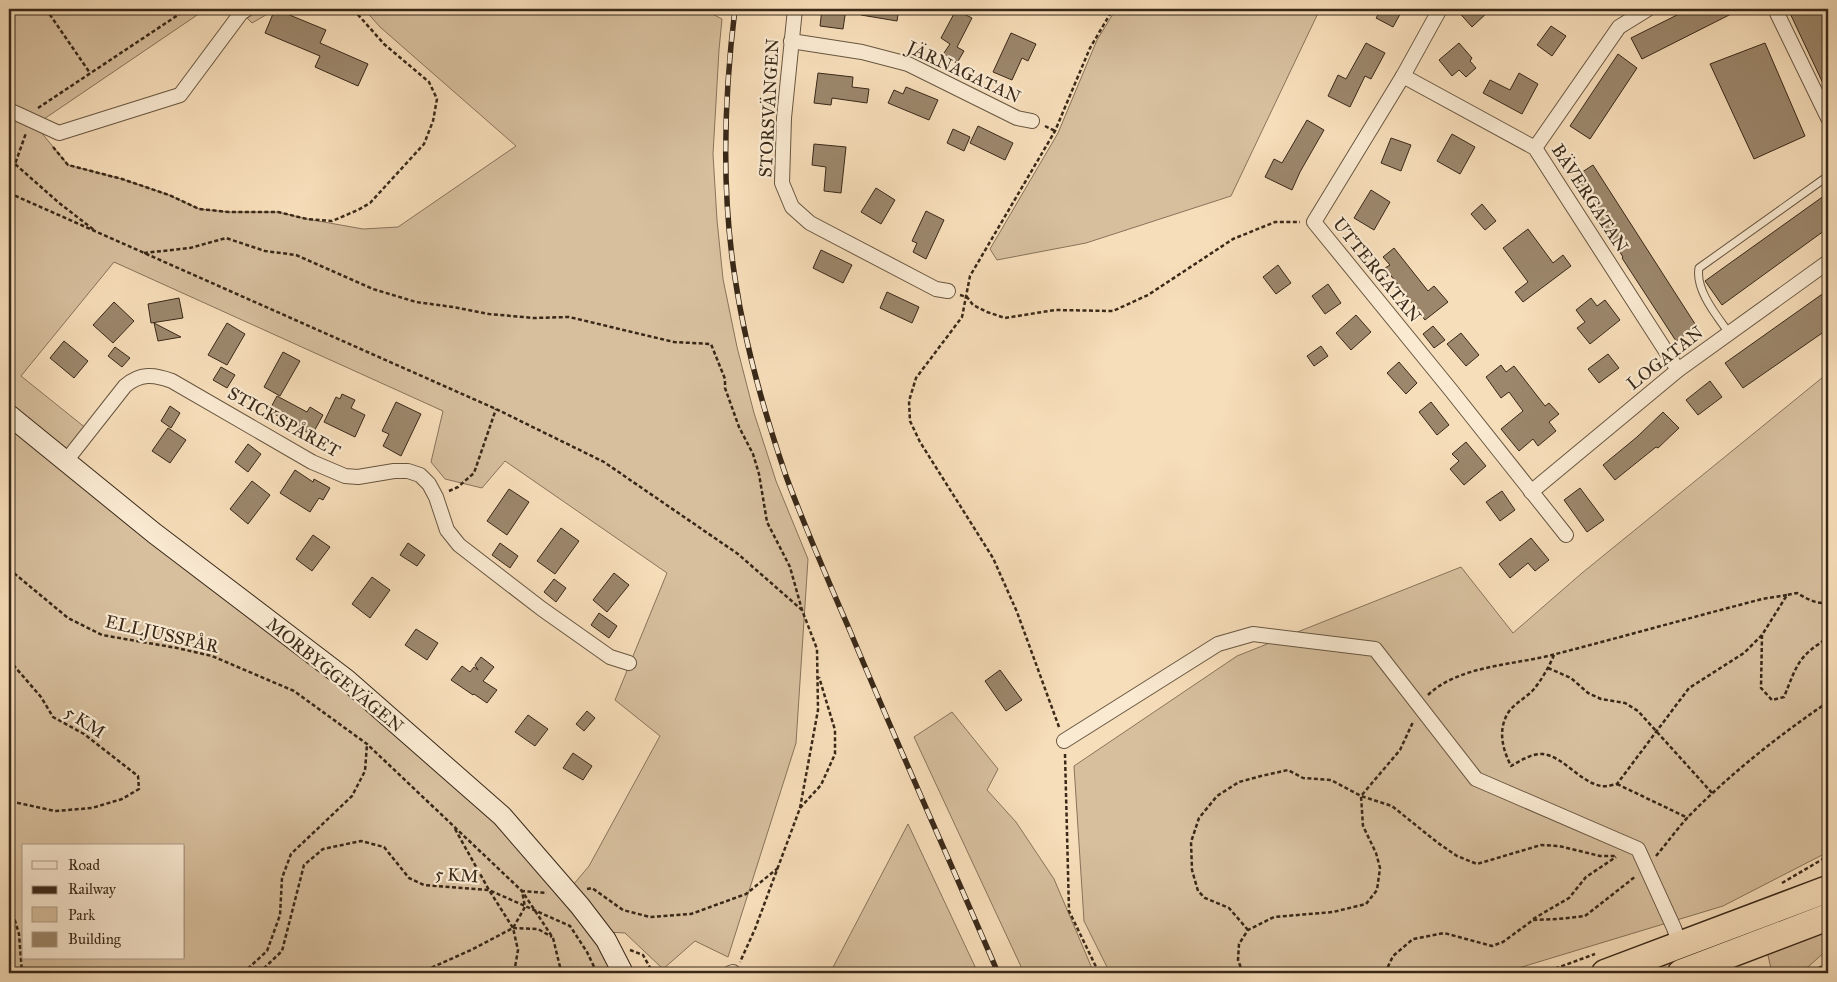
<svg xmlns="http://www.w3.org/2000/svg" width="1837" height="982" font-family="'IM FELL Great Primer',serif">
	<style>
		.green { fill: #d7bf9e; stroke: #88745b; fill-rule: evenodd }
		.building { fill: #9c876c; stroke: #392818 }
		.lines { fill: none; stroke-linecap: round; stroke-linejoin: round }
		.lane-casing { stroke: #685640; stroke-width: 9 }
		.street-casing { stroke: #685640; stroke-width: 16 }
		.secondary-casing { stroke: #392818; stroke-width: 22 }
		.highway-casing { stroke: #392818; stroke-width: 29 }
		.path { stroke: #392818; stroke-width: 2.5; stroke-dasharray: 4 2.5; stroke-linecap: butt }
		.lane { stroke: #faead2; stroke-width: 7 }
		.street { stroke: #faead2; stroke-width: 14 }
		.secondary { stroke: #faead2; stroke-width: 20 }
		.highway { stroke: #f7deba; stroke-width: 26 }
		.rail-casing { stroke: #392818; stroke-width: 5.5 }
		.rail { stroke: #faead2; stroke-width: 4; stroke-dasharray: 11; stroke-linecap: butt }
		.labels { text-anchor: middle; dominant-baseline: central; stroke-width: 4.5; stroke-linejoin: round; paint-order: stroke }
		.street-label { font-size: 18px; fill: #392818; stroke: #faead2 }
	</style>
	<rect width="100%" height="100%" fill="#f7deba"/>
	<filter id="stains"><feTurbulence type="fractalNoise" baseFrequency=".004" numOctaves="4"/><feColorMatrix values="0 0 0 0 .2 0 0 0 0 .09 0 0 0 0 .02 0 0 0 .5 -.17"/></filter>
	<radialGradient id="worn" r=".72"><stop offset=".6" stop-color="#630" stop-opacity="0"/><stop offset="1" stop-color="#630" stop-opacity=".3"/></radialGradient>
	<!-- green -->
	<g class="green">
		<path d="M9,9H206L44,119L9,104Z"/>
		<path d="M238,9H276L252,23Z"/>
		<path d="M364,9H719V12L705,10L722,19L719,50L713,154L717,220L723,279L737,347L754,413L776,481L808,559L796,743L728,957L695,941L663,969L625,933L605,932L614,973H9V110L31,120L68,165L122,179L169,195L199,209L229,212H278L307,219L363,229L398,227L516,146L380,27ZM114,262L443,411L431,462L445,479L482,488L505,461L667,573L615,700L660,736L589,866L568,891L347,680L66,461L87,429L21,376ZM24,846H184V958H24Z"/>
		<path d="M1116,9H1320L1231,196L1086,243L997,260L990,249L1058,133L1097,40Z"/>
		<path d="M1828,373V852L1723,906L1502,973H1110L1084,921L1074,766L1237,656L1461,567L1513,633L1582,573Z"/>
		<path d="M952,712L998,769L987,790L1016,822L1054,879L1094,973H1024L914,737Z"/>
		<path d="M908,824L978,973H830Z"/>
		<path d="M1828,926V949L1808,967L1786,973H1772L1767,951Z"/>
	</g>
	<!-- building -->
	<g class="building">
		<path d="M275,9L326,30L320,43L368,64L358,86L315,67L320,56L265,33Z"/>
		<path d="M822,9H846L843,29L820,26Z"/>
		<path d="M861,9H899L897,21L861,15Z"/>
		<path d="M1382,9H1403L1393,27L1376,18Z"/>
		<path d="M1456,9H1491L1472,27Z"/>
		<path d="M1689,9H1741L1642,59L1631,38Z"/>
		<path d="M1788,9H1823L1828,21V94Z"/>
		<path d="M956,10L972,18L957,47L964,51L957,63L942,56L950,44L941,38Z"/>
		<path d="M1551,26L1566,36L1552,56L1537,45Z"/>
		<path d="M1011,33L1036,44L1028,61L1022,58L1012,80L993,72Z"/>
		<path d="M1366,43L1385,53L1371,79L1365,76L1350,107L1328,96L1338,75L1346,79Z"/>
		<path d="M1459,43L1472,58L1470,61L1476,68L1466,77L1459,70L1452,76L1439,60Z"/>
		<path d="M1765,43L1805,136L1754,159L1710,64Z"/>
		<path d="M1618,54L1637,68L1590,139L1570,126Z"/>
		<path d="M818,73L853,77L852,87L869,89L867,103L832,98L831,105L814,103Z"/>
		<path d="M1519,73L1538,84L1522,114L1483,93L1490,80L1510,90Z"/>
		<path d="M906,87L938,100L929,120L888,103L894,90L903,94Z"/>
		<path d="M1307,120L1324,130L1300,172L1292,190L1265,177L1274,159L1282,163Z"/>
		<path d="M978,126L1013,143L1005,160L970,143Z"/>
		<path d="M953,129L970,137L964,151L947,143Z"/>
		<path d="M1452,134L1475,147L1460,174L1437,161Z"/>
		<path d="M1391,138L1411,145L1401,171L1381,163Z"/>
		<path d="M814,144L846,147L841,193L824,191L826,167L812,165Z"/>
		<path d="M1593,165L1697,327L1676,341L1622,258L1623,257L1573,178Z"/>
		<path d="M876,188L895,200L881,224L861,212Z"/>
		<path d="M1371,190L1390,202L1374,230L1354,218Z"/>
		<path d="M1828,193V228L1722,305L1705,281Z"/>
		<path d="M1482,204L1496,221L1485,230L1471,214Z"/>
		<path d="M926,211L944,220L926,259L913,252L917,243L912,241Z"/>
		<path d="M1528,229L1553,263L1563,255L1571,266L1523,302L1515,292L1528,282L1503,248Z"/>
		<path d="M1394,248L1428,291L1434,286L1448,302L1425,320L1385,268L1390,265L1383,257Z"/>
		<path d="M821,250L852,265L843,283L813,268Z"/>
		<path d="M1278,265L1291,283L1276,294L1263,277Z"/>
		<path d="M1328,284L1341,303L1325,314L1312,296Z"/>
		<path d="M1828,290V329L1743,388L1725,363Z"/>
		<path d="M887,292L919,307L912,323L880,308Z"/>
		<path d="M179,298L183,318L151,323L148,304Z"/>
		<path d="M1591,298L1597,306L1605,300L1620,320L1590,344L1577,328L1585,322L1576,310Z"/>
		<path d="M114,302L134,321L113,343L93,325Z"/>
		<path d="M1356,315L1371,332L1351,350L1336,333Z"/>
		<path d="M154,323L181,337L158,341Z"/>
		<path d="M227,323L245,334L227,365L208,355Z"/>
		<path d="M1433,326L1445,340L1434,348L1423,334Z"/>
		<path d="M1461,333L1479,355L1466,366L1447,344Z"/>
		<path d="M64,341L88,361L74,378L50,358Z"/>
		<path d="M1321,346L1328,356L1314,366L1307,356Z"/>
		<path d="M115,347L130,358L122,367L108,356Z"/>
		<path d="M283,352L300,361L280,396L264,387Z"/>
		<path d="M1608,354L1619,368L1599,383L1588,369Z"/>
		<path d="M1399,362L1417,383L1406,394L1387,373Z"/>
		<path d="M1501,365L1506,372L1514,366L1545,406L1549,403L1559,414L1549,422L1556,431L1538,446L1533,439L1519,451L1501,429L1523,411L1509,392L1501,398L1486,377Z"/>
		<path d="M221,367L235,375L227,388L213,380Z"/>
		<path d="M1710,381L1722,397L1698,415L1686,400Z"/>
		<path d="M342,394L355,400L351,408L365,415L355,437L324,422L336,397L340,399Z"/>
		<path d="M277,396L307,412L310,407L323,415L312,435L269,411Z"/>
		<path d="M396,402L421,414L401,456L383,446L389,434L382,431Z"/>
		<path d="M1431,402L1449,425L1437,435L1419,412Z"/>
		<path d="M170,406L180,413L171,428L161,421Z"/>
		<path d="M1663,412L1679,428L1658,448L1656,447L1615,480L1603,465L1637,437Z"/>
		<path d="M168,428L186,440L170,463L152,451Z"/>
		<path d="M1466,442L1486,466L1464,485L1450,469L1459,461L1452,454Z"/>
		<path d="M248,444L261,454L248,472L235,462Z"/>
		<path d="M295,470L313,482L314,479L330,488L323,500L319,498L310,512L280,493Z"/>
		<path d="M252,481L270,495L248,524L230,509Z"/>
		<path d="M1580,488L1604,520L1587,532L1564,500Z"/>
		<path d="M509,489L529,502L507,535L487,521Z"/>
		<path d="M1502,491L1515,510L1500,521L1486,502Z"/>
		<path d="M561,528L579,541L555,574L537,561Z"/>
		<path d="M313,535L330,547L312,571L296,559Z"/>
		<path d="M1531,538L1549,560L1535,571L1528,563L1510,578L1499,564Z"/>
		<path d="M408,543L425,555L417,566L400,555Z"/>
		<path d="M500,543L518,556L510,568L492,555Z"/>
		<path d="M614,573L629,585L607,612L593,600Z"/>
		<path d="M372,577L390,590L370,618L352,604Z"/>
		<path d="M554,579L566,588L556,602L544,592Z"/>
		<path d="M599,613L617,626L609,638L591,625Z"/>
		<path d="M416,629L438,643L427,660L405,645Z"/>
		<path d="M481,657L494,667L483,681L497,690L487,703L474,694L473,695L451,680L462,666L470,672L474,667L478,670L475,665Z"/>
		<path d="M1000,670L1022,700L1006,711L985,681Z"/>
		<path d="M587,711L595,718L584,731L576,724Z"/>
		<path d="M528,715L548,729L535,746L515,732Z"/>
		<path d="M573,753L592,766L583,780L563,768Z"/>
	</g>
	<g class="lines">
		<!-- lane casing -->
		<g class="lane-casing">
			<path id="lane" d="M1729,333C1717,316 1695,290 1699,268L1828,176"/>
		</g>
		<!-- street casing -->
		<g class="street-casing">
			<g id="street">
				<path d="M795,9L784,118L782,183L792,207L810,223L936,289L948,291"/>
				<path d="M1440,9L1403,76L1314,222L1450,389L1566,535"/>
				<path d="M1775,9L1828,118"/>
				<path d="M791,41L862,52L908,64L1017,118L1032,121"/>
				<path d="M1403,76L1535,148L1678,370"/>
				<path d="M9,110L59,133L180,95L241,13L247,9"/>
				<path d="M1535,148L1619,27L1648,9"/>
				<path d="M66,461L125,386C140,373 154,374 172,381L312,462L345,476L358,477L394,471H408L420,475L429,484L436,497L447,530L459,545L542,609L610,657L629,663"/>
				<path d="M1531,492L1678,370L1828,262"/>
				<path d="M1064,741L1218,644L1253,634L1375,649L1476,779L1638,849L1674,928L1680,945"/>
				<path d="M730,973L733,972"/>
			</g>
		</g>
		<!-- secondary casing -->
		<g class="secondary-casing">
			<path id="secondary" d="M9,415L154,533L347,680L502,816L580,906L606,940L623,973"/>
		</g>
		<!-- highway casing -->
		<g class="highway-casing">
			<g id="highway">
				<path d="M1605,973L1828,889"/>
				<path d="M1681,973L1828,917"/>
			</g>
		</g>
		<!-- path -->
		<g class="path">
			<path d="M46,9L90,73"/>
			<path d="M38,108L187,9"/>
			<path d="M1045,126L1055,131"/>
			<path d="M53,147L68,165L122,179L169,195L199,209L229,212H278L307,219L332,221L358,210L370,203L424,144L433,121L437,99L429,82L384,44L353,9"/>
			<path d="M9,163L15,164L58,202L94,230"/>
			<path d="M9,181L26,133"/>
			<path d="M9,193L496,409L604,462L738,554L802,610"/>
			<path d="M144,253L190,248L226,238L265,251L296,255L373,289L416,302L453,307L489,314L534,318L569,317L674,342L711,344L725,379V388L739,427L753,454L759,474L767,522L790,567L802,610L817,649L818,710L800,808L755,929L740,962"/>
			<path d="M960,295L967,297L973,305L987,312L1005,318L1055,310L1113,311L1148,295L1233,239L1275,222H1300"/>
			<path d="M449,491L458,487L474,473L496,409"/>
			<path d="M9,569L68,618L102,635L177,648L212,656L294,691L367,744L522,891L553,938L561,971L559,973"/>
			<path d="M1762,635L1761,688L1772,700L1784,697C1797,665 1798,656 1828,638"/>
			<path d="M1554,655C1549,667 1542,679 1534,689C1527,697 1517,702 1510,710C1497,728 1502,748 1511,766C1520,761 1532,753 1543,754C1564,757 1580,782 1601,786C1606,787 1612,785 1617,784L1689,688L1744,653L1762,635L1787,595L1797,593C1807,599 1816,604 1828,603"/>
			<path d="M9,660L41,697L53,717L84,734L138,776L139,789L122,799L92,808L55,811L9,801"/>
			<path d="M1548,668L1571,678L1588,693L1601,699L1625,703L1638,711L1713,794"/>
			<path d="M1428,695C1459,665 1516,665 1556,654C1625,636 1693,617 1762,599L1787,595"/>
			<path d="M1059,727L1017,612L993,558L920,442L910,421L909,401L916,378L962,317L970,276L1055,131L1090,48L1113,9"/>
			<path d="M1065,754L1069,911L1099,973"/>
			<path d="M1617,784L1688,818"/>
			<path d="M800,808L821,785L835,754V730L819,677"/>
			<path d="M455,829L489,890L513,928L518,950L514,973"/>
			<path d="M1656,856C1667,843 1677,829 1688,817C1730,774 1778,736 1828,702"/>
			<path d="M1782,883L1828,856"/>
			<path d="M587,889L592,888L623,910L650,917L691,914L746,894L778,868"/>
			<path d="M9,901L19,934L22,973"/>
			<path d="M1533,919L1569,898L1586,877L1616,857"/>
			<path d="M513,928L538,929L552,937"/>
			<path d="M1248,930L1229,908L1205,898L1198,891L1192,870L1191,842L1199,818L1217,796L1239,782L1261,776L1288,770L1303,778L1331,780L1361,796L1392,806L1438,843L1457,856L1477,864L1541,845L1559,846L1600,856H1617"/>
			<path d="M630,950L643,955L653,973"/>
			<path d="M243,973L267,951L280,915L282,878L291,854L352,796L365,771L367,744"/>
			<path d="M259,973L282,951L304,865L323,849L361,841L384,847L409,878L424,885L489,890L570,926L587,952L597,973"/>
			<path d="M413,973L424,971L471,950L513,928L525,907L522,891L547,893"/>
			<path d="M1243,973L1238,960L1239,944L1248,930L1274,917L1333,912L1366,904L1377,890L1380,868L1376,853L1363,826L1361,796L1400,750L1413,722"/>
			<path d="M1385,973L1393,956L1413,939L1444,933L1492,946L1503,942L1533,920L1558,919L1585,916L1636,876"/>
			<path d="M1543,973L1595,954"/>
			<path d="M1813,973L1828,961"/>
		</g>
		<!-- lane -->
		<use href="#lane" class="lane"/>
		<!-- street -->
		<use href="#street" class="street"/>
		<!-- secondary -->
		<use href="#secondary" class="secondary"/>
		<!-- highway -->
		<use href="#highway" class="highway"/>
		<!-- rail casing -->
		<g class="rail-casing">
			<path id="rail" d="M735,9C724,98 721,189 735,278C745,345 764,412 786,476C805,528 828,580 850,631C898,746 949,859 998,973"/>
		</g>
		<!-- rail -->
		<use href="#rail" class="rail"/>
	</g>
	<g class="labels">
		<!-- street labels -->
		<g class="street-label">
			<text transform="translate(964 72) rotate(25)">JÄRNAGATAN</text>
			<text transform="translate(769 108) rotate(-87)">STORSVÄNGEN</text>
			<text transform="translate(1590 198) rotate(57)">BÄVERGATAN</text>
			<text transform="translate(1377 270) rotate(51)">UTTERGATAN</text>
			<text transform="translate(1665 358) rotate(-38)">LOGATAN</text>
			<text transform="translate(284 422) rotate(29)">STICKSPÅRET</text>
			<text transform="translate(162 634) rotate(13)">ELLJUSSPÅR</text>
			<text transform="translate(335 675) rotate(39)">MORBYGGEVÄGEN</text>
			<text transform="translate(85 722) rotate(33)">5 KM</text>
			<text transform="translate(457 875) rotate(4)">5 KM</text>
		</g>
	</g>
	<!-- margin -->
	<rect width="1837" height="982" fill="none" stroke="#f7deba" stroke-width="30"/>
	<rect x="10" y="10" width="1817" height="962" fill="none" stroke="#392818" stroke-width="2.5"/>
	<rect x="15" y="15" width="1807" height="952" fill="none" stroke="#392818"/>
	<!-- legend -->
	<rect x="22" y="844" width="162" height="115" fill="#faead2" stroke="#ad9c88"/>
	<rect x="32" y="861" width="25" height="8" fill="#faead2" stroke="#ad9c88"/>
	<text x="68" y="870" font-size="15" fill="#392818">Road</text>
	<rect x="32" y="886" width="25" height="8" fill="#392818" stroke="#ad9c88"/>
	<text x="68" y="894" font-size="15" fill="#392818">Railway</text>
	<rect x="32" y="907" width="25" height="15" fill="#d7bf9e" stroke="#ad9c88"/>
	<text x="68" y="920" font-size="15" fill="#392818">Park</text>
	<rect x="32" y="932" width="25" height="15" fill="#9c876c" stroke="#ad9c88"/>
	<text x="68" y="944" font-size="15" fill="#392818">Building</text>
	<rect width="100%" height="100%" filter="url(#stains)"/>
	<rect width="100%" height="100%" fill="url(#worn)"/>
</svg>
